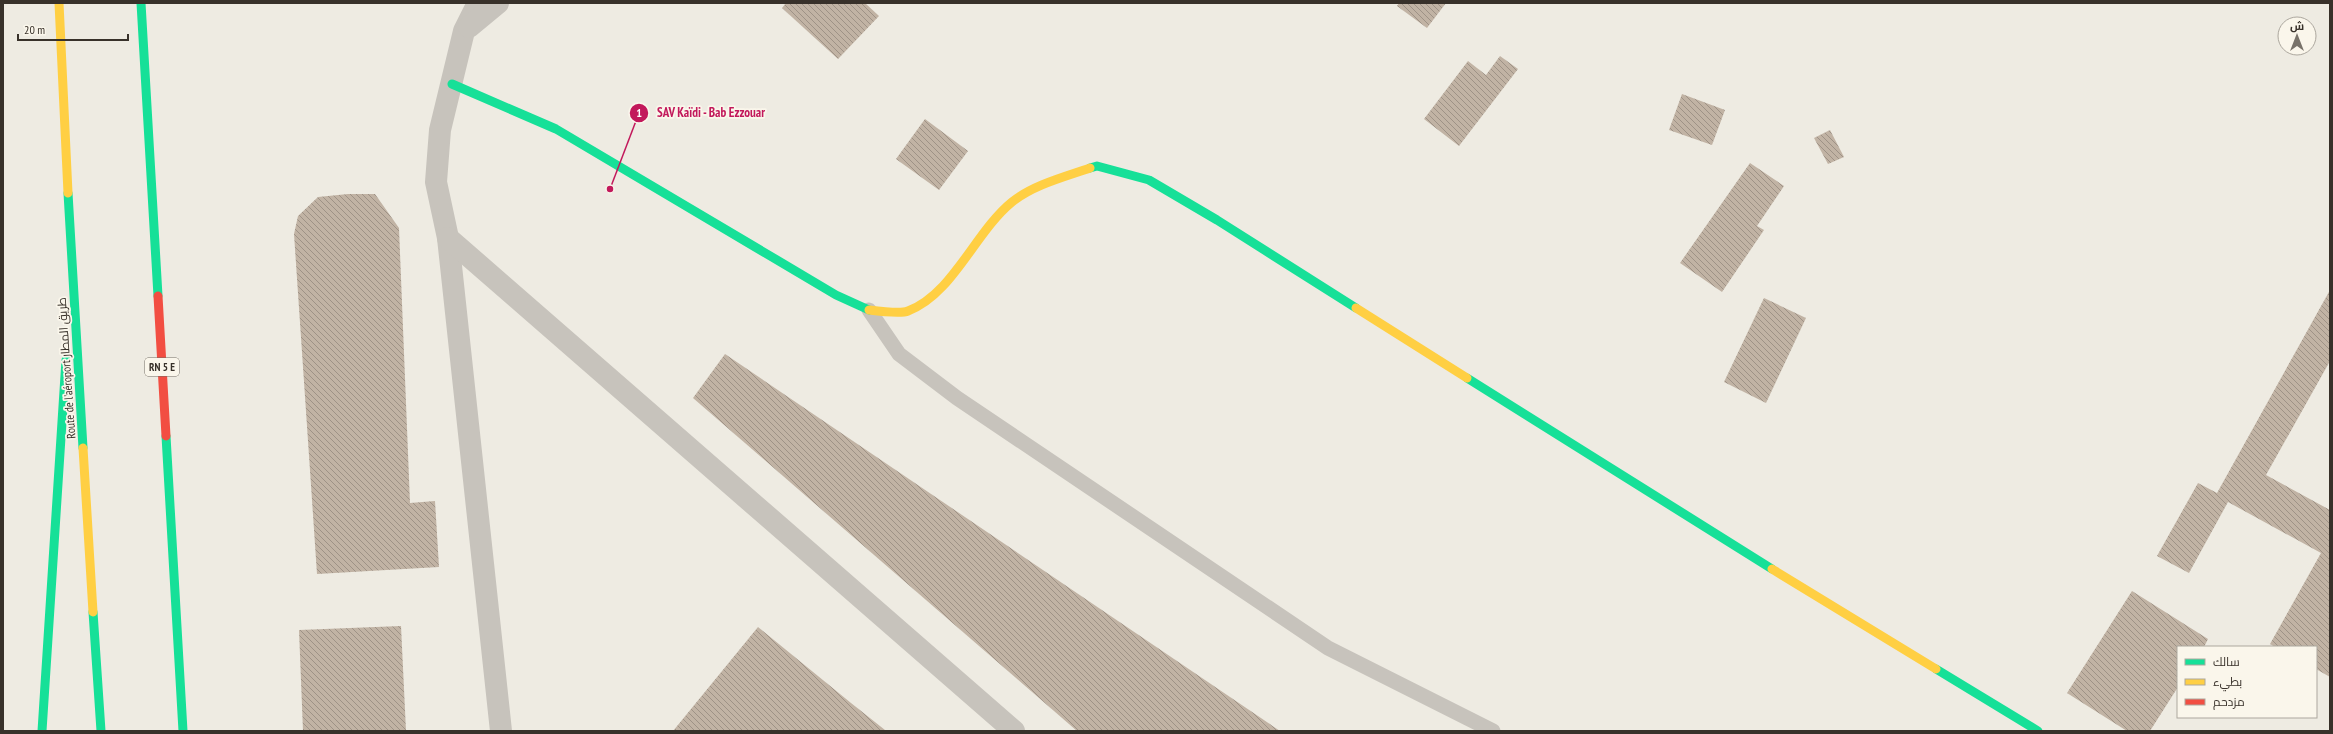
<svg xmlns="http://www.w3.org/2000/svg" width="2333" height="734" font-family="'PT Sans Narrow',Cairo,sans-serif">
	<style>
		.building { fill: url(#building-back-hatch) }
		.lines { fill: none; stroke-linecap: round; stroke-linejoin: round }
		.lane { stroke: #c7c3bc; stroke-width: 15 }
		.street { stroke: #c7c3bc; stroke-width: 22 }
		.fast { stroke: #16e098; stroke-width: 9 }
		.slow { stroke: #ffcf43; stroke-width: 9 }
		.jam { stroke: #f24e42; stroke-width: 9 }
		.labels { text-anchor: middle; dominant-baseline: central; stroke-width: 3.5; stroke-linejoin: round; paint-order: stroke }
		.shield { fill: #faf6eb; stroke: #726c64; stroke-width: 1 }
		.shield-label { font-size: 11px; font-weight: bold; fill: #38312a }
		.street-label { font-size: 12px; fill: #38312a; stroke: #faf6eb }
		.leader { fill: none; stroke: #c2185b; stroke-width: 1.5 }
		.callout-dot { fill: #c2185b; stroke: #faf6eb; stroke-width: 1.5 }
		.mark-label { font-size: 12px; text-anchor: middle; font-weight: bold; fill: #fff }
		.callout-label { font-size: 13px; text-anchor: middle; font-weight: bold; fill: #c2185b; stroke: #faf6eb; stroke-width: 3.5; stroke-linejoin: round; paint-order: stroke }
	</style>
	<defs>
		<pattern id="building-back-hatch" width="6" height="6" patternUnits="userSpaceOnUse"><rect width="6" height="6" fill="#c1b3a4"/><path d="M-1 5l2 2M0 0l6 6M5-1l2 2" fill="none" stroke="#9e9286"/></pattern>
	</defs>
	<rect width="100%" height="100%" fill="#eeebe2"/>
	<!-- building -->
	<g class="building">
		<path d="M786,3H865L879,16L838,59L782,8Z"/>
		<path d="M1399,3H1446L1427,28L1397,6Z"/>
		<path d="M1500,56L1518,69L1459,146L1424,119L1468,61L1486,75Z"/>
		<path d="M1682,94L1725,110L1712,145L1669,130Z"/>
		<path d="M925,119L968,151L939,190L896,159Z"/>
		<path d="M1830,130L1844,157L1828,164L1814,138Z"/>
		<path d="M1750,163L1784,186L1757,226L1764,230L1722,292L1680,263Z"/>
		<path d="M348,194H375L399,228L410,503L435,501L439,567L317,574L294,234L298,216L318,197Z"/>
		<path d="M2330,290V361L2266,475L2330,510V677L2316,669V647H2275L2270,644L2321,553L2228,502L2189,573L2157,556L2198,483L2217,493Z"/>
		<path d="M1764,298L1806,318L1766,403L1724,382Z"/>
		<path d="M725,354L1280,731H1077L693,398Z"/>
		<path d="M2132,591L2208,639L2204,647H2178V687L2150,731H2127L2067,693Z"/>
		<path d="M401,626L406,731H303L299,630Z"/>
		<path d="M758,627L851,703L885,730L673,731Z"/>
	</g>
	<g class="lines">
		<!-- lane -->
		<path class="lane" d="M869,310L899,354L957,398L1328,648L1493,731"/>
		<!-- street -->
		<g class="street">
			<path d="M478,3L464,31L440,130L436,182L448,238L501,731"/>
			<path d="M469,27L498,3"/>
			<path d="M448,238L1014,731"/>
		</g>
		<!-- fast -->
		<g class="fast">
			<path d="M141,3L158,296"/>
			<path d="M452,84L556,129L836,295L869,310"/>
			<path d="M1090,168L1097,166L1149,180L1217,220L1356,308"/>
			<path d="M68,193L83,448"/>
			<path d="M1467,378L1772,569"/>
			<path d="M166,436L183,731"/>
			<path d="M93,612L101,731"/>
			<path d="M1936,669L2038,731"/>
			<path d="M42,731L66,360"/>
		</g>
		<!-- slow -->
		<g class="slow">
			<path d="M59,3L68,193"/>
			<path d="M1356,308L1467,378"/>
			<path d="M869,310C877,311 901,314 908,311C953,294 975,232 1012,202C1033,185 1064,177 1090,168"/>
			<path d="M83,448L93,612"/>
			<path d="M1772,569L1936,669"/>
		</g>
		<!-- jam -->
		<path class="jam" d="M158,296L166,436"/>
	</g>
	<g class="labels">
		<!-- shield labels -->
		<rect class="shield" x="145" y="358" width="34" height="18" rx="3"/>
		<g class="shield-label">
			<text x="162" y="367">RN 5 E</text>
		</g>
		<!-- street labels -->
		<g class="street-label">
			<text transform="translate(66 368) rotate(-94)">Route de l'aéroport طريق المطار</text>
		</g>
	</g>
	<!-- callouts -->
	<path class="leader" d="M610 189L639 113"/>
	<g class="callout-dot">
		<circle cx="610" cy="189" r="4"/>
		<circle cx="639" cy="113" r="10"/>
	</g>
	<g class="mark-label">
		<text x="639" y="117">1</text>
	</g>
	<g class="callout-label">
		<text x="711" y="117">SAV Kaïdi - Bab Ezzouar</text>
	</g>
	<!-- border -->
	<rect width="2333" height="734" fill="none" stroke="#38312a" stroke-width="8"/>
	<!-- legend -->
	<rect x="2177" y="646" width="140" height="72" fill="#faf6eb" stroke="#aca79e"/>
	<rect x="2185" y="659" width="20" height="6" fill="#16e098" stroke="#aca79e"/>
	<text x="2213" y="666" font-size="12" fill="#38312a">سالك</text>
	<rect x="2185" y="679" width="20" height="6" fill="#ffcf43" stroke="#aca79e"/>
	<text x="2213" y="686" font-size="12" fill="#38312a">بطيء</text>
	<rect x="2185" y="699" width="20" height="6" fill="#f24e42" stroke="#aca79e"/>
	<text x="2213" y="706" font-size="12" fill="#38312a">مزدحم</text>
	<!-- north arrow -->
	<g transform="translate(2297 36)"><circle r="19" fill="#faf6eb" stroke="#aca79e"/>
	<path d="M0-3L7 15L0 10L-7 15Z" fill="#78726a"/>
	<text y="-6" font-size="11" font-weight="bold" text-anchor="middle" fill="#38312a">ش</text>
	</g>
	<!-- scale -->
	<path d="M18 34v6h110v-6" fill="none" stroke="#38312a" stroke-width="2"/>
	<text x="24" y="34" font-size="12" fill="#38312a" stroke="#faf6eb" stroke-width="3" paint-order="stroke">20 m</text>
</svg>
